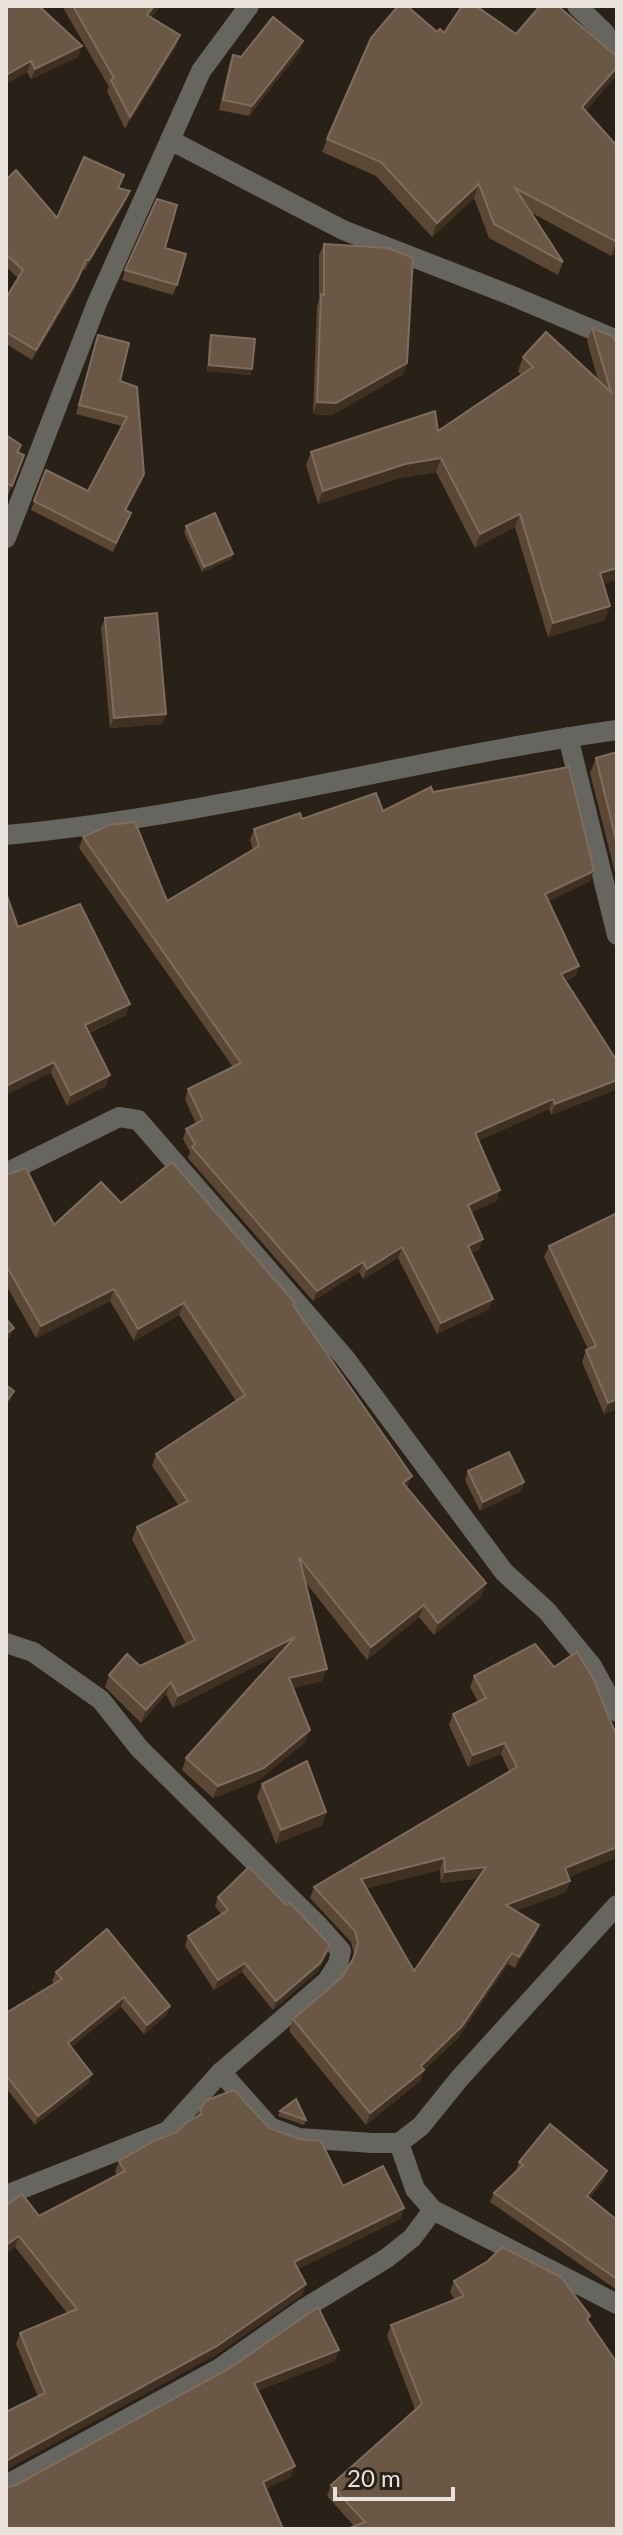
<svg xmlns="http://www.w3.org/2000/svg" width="623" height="2535" font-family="Lato,sans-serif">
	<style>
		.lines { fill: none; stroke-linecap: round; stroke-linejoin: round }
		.minor { stroke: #67655f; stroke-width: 20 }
		.wall { fill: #5b4734; fill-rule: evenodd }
		.shaded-wall { fill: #403021 }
		.building { fill: #6a5746; stroke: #7e6d5d; stroke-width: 2; fill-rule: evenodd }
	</style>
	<rect width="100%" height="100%" fill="#292018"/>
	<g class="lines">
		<!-- minor -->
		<g class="minor">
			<path d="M577,6L604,32L617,52"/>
			<path d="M170,140L343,230L510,295L617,340"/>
			<path d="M6,538L97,303L201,71L249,6"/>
			<path d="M568,737L617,935"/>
			<path d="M6,835C212,816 412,759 617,730"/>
			<path d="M6,1173L119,1117L138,1120L345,1358L504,1572L547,1611L592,1666L617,1712"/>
			<path d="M6,1643L33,1652L101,1700L139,1748L317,1924L341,1951L338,1964L327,1981L221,2072L168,2131L6,2195"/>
			<path d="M221,2072L270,2127L299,2138L372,2143H399L421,2126L459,2079L617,1905"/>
			<path d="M399,2143L415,2189L433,2210L617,2304"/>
			<path d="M6,2485L220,2368L305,2308L387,2258L412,2238L433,2210"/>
		</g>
	</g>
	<!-- wall -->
	<g class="wall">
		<path d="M6,6L78,57L31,79L27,72L6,84Z"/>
		<path d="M62,6H160L151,17L180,35L176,46L125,129L107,91L109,87Z"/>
		<path d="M437,32L444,33L586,111L617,146V253L611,256L532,213L563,262L558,275L489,238L474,198L432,237L376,176L322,152L327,139Z"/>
		<path d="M300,51L249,116L219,110L229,65L233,55L241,57Z"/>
		<path d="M6,180L57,218L119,188L130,191L126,201L85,270L83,269L74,290L32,360L6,344V298L18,278L6,267Z"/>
		<path d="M324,244L407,363L403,374L332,415L313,414L317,306L319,300V255Z"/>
		<path d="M165,248L177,285L173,295L122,280L125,270Z"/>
		<path d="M592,328L617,344L603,584L605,620L548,637L515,527L475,548L436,472L400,478L318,504L306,465L311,452L438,431L521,375L518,371L523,357L598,380L587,341Z"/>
		<path d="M98,335L120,381L144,474L141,483L126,510L131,513L113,552L31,510L46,470L88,491L122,426L76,414Z"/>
		<path d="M211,335L252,369L250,375L207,371L209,341Z"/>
		<path d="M6,435L21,445L19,452L24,455L7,498L6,497Z"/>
		<path d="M186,526L231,559L202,572L184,532Z"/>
		<path d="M105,618L166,714L162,724L110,728L101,628Z"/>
		<path d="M617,752V881L590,773L596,758Z"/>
		<path d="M433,792L590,881L549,901L579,966L575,976L566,981L617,1061V1089L551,1115L549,1109L478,1141L497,1201L471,1212L479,1250L471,1253L489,1309L437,1334L398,1258L363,1279L359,1272L313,1301L188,1158L190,1152L183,1139L186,1129L196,1124L185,1099L188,1089L233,1067L79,848L83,837L167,901L253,850L250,840L254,829L302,819L383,811Z"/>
		<path d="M18,927L126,1015L89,1033L106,1086L67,1106L51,1073Z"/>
		<path d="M6,1173L54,1225L121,1203L294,1306L407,1488L482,1596L434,1635L419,1617L367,1660L306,1583L322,1681L293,1688L305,1742L259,1780L213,1798L182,1770L186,1758L278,1655L173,1708L166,1694L141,1723L105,1687L109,1675L140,1666L186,1644L132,1539L137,1527L179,1506L152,1466L156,1454L236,1401L179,1315L134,1341L110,1301L36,1338L6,1285Z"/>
		<path d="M617,1213V1409L604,1414L582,1362L586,1350L588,1349L544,1257L549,1246Z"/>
		<path d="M468,1471L524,1482L521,1491L480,1511L465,1480Z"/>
		<path d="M554,1667L617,1737V1857L569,1877L570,1881L566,1892L516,1911L539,1925L535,1936L515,1968L508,1964L458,2038L424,2070L420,2081L366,2125L289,2031L293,2019L342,1977L351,1962L354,1954L351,1942L310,1898L314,1887L509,1771L501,1754L468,1767L449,1725L453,1714L478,1702L470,1687L474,1676ZM440,1870L441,1883L478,1878L414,1971L366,1888Z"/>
		<path d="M262,1784L326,1812L322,1825L276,1844L257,1797Z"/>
		<path d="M218,1897L286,1905L330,1945L327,1955L317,1972L273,2010L242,1972L214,1990L185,1946L188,1936L221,1914L215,1906Z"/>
		<path d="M56,1972L170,2006L167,2015L144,2034L121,2007L71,2047L89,2083L35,2125L6,2088V2013L55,1984L52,1981Z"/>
		<path d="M200,2109L269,2128L343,2186L404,2208L400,2219L298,2269L306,2284L302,2295L213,2357L38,2397L16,2344L20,2333L67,2313L15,2247L6,2206L39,2216L117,2175L115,2172L119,2161L177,2132L196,2117Z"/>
		<path d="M280,2111L306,2120L304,2125L278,2116Z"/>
		<path d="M519,2162L604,2180L590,2197L617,2220V2290L490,2202L494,2193L516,2171Z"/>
		<path d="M454,2281L588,2322L617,2529L354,2526L327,2496L331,2485L415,2409L387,2336L391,2325L455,2300L450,2292Z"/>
	</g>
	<!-- shaded-wall -->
	<g class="shaded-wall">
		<path d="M154,6H160L143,26L147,15Z"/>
		<path d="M180,35L176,46L125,129L130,117Z"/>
		<path d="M303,41L300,51L249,116L252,106Z"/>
		<path d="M82,46L78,57L31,79L35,69Z"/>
		<path d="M31,61L27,72L6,84V75Z"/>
		<path d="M617,67V75L577,121L582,107Z"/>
		<path d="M479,184L474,198L432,237L437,223Z"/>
		<path d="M130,191L126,201L85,270L89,260Z"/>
		<path d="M617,242V253L611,256L616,243Z"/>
		<path d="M86,260L74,290L32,360L36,350Z"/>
		<path d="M407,363L403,374L332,415L313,414L317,402Z"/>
		<path d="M209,365L252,369L250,375L207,371Z"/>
		<path d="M441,458L436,472L400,478L318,504L323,491L405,464Z"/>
		<path d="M144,474L141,483L122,519L125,510Z"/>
		<path d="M520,514L515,527L475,548L480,534Z"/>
		<path d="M233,554L231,559L202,572L204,567Z"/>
		<path d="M617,568V580L595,587L600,573Z"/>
		<path d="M610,606L605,620L548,637L553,623Z"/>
		<path d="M166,714L162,724L110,728L114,718Z"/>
		<path d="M594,871L590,881L541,905L545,894Z"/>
		<path d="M579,966L575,976L557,985L561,974Z"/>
		<path d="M130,1004L126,1015L81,1036L85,1025Z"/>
		<path d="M54,1062L51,1073L6,1095V1086Z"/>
		<path d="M110,1075L106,1086L67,1106L71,1095Z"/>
		<path d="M617,1080V1089L551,1115L555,1104Z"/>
		<path d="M553,1099L549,1109L471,1144L475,1133Z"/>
		<path d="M500,1190L497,1201L464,1216L468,1205Z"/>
		<path d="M483,1239L479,1250L464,1257L468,1246Z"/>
		<path d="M402,1247L398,1258L363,1279L367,1269Z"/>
		<path d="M363,1262L359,1272L313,1301L317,1291Z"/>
		<path d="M114,1289L110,1301L36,1338L41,1326Z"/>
		<path d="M493,1299L489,1309L437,1334L441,1323Z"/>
		<path d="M184,1303L179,1315L134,1341L138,1329Z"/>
		<path d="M14,1328L10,1338L6,1341V1334Z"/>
		<path d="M14,1391L10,1401L6,1406V1402Z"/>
		<path d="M617,1399V1409L604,1414L608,1403Z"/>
		<path d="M412,1476L407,1488L403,1483Z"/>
		<path d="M524,1482L521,1491L480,1511L483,1502Z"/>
		<path d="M486,1583L482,1596L434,1635L438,1623Z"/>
		<path d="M424,1605L419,1617L367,1660L371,1647Z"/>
		<path d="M295,1637L290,1649L173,1708L178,1696Z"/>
		<path d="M327,1669L322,1681L285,1690L289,1678Z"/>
		<path d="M171,1682L166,1694L141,1723L146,1710Z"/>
		<path d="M310,1730L305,1742L259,1780L213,1798L218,1786Z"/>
		<path d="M505,1743L501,1754L468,1767L473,1755Z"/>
		<path d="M326,1812L322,1825L276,1844L281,1830Z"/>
		<path d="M617,1847V1857L561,1880L565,1868Z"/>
		<path d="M444,1858L440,1870L357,1891L361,1879Z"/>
		<path d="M486,1867L482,1878L441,1883L445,1872Z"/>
		<path d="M570,1881L566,1892L502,1916L506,1905Z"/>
		<path d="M539,1925L535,1936L515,1968L519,1957Z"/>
		<path d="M330,1945L327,1955L317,1972L273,2010L276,2001Z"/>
		<path d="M512,1953L508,1964L458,2038L424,2070L420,2081L366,2125L370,2113L421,2066Z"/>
		<path d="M245,1963L242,1972L214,1990L218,1980Z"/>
		<path d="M124,1997L121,2007L65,2052L68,2043Z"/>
		<path d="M170,2006L167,2015L144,2034L147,2025Z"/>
		<path d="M92,2074L89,2083L35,2125L38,2116Z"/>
		<path d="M607,2171L604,2180L584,2204L587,2196Z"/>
		<path d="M404,2208L400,2219L290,2273L294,2262Z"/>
		<path d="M19,2236L15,2247L6,2254V2245Z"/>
		<path d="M306,2284L302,2295L213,2357L6,2470V2461Z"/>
		<path d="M339,2350L335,2361L250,2394L254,2383Z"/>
		<path d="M295,2466L291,2477L259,2493L263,2482Z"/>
	</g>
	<!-- building -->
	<g class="building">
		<path d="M6,6H39L82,46L35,69L31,61L6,75Z"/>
		<path d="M73,6H154L147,15L180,35L130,117L111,80L114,78Z"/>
		<path d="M398,6H407L437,32L440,29L444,33L462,6H476L516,34L540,6H558L617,57V67L582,107L617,146V242L515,188L563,262L494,224L479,184L437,223L381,162L327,139L371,38Z"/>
		<path d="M273,17L303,41L252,106L223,100L233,55L241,57Z"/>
		<path d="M84,157L124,175L118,188L130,191L89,260H86L77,280L36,350L6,332V298L23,270L6,254V180L16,170L57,218Z"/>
		<path d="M157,199L177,205L165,248L186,254L177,285L125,270Z"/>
		<path d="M324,244L388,248L413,258L407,363L336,403L317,402L321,294L324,295Z"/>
		<path d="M592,328L612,336L617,344V568L600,573L610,606L553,623L520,514L480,534L441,458L405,464L323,491L311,452L435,411L438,431L533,367L523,357L546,332L611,392Z"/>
		<path d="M98,335L129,343L120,381L137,387L144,474L125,510L131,513L116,543L34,501L46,470L88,491L127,417L79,405Z"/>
		<path d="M211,335L255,339L252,369L209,365Z"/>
		<path d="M6,435L21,445L17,452L24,455L12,486L6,483Z"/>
		<path d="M215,513L233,554L204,567L186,526Z"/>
		<path d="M157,613L166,714L114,718L105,618Z"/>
		<path d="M617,752V844L596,758Z"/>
		<path d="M569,767L594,871L545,894L579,966L561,974L617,1061V1080L555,1104L553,1099L475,1133L500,1190L468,1205L483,1239L468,1246L493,1299L441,1323L402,1247L367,1269L363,1262L317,1291L192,1147L195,1144L186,1129L203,1120L188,1089L241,1063L83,837L109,825L135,822L167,901L259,846L254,829L300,813L302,819L376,793L383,811L431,787L433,792Z"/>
		<path d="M6,893L18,927L80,904L130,1004L85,1025L110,1075L71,1095L54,1062L6,1086Z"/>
		<path d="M172,1162L295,1303L293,1305L412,1476L403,1483L486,1583L438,1623L424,1605L371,1647L299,1557L327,1669L289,1678L310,1730L264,1768L218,1786L186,1758L295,1637L178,1696L171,1682L146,1710L109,1675L127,1654L140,1666L195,1640L137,1527L188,1501L156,1454L245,1395L184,1303L138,1329L114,1289L41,1326L6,1265V1173L10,1174L26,1168L54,1225L101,1182L121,1203Z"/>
		<path d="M617,1213V1399L608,1403L586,1350L596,1346L549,1246Z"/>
		<path d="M6,1319L14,1328L6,1334Z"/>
		<path d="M6,1385L14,1391L6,1402Z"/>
		<path d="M509,1452L524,1482L483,1502L468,1471Z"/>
		<path d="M535,1644L554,1667L577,1652L593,1678L617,1737V1847L565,1868L570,1881L506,1905L539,1925L519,1957L512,1953L462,2026L421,2066L424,2070L370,2113L293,2019L342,1977L353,1959L358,1943L355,1931L314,1887L517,1767L505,1743L473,1755L453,1714L486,1698L474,1676ZM444,1858L445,1872L486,1867L414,1971L361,1879Z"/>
		<path d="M307,1761L326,1812L281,1830L262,1784Z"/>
		<path d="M249,1867L286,1905L290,1903L330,1945L320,1963L276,2001L245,1963L218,1980L188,1936L228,1910L218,1897Z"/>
		<path d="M107,1929L170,2006L147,2025L124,1997L68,2043L92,2074L38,2116L6,2075V2013L62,1979L56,1972Z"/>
		<path d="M234,2090L269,2128L299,2139L321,2141L343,2186L383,2166L404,2208L294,2262L306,2284L217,2346L6,2461V2412L45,2393L20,2333L77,2309L19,2236L6,2245V2206L22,2194L39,2216L125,2171L119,2161L154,2141L177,2132L187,2122L202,2114L200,2109L207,2100Z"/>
		<path d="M296,2099L306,2120L280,2111Z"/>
		<path d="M550,2124L607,2171L587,2196L617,2220V2279L494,2193L523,2165L519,2162Z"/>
		<path d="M502,2247L561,2277L590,2316L587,2319L617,2363V2529H347L365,2522L331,2485L422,2404L391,2325L464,2296L454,2281L488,2261Z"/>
		<path d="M318,2307L339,2350L254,2383L295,2466L263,2482L283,2529H6V2486L9,2487L16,2485L230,2368Z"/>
	</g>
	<!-- border -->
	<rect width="623" height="2535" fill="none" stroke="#e8e1dc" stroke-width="16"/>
	<!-- scale -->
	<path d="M335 2487v12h118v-12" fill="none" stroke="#e8e1dc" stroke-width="4"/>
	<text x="347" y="2487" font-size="24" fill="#e8e1dc" stroke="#292018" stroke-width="6" paint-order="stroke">20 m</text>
</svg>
